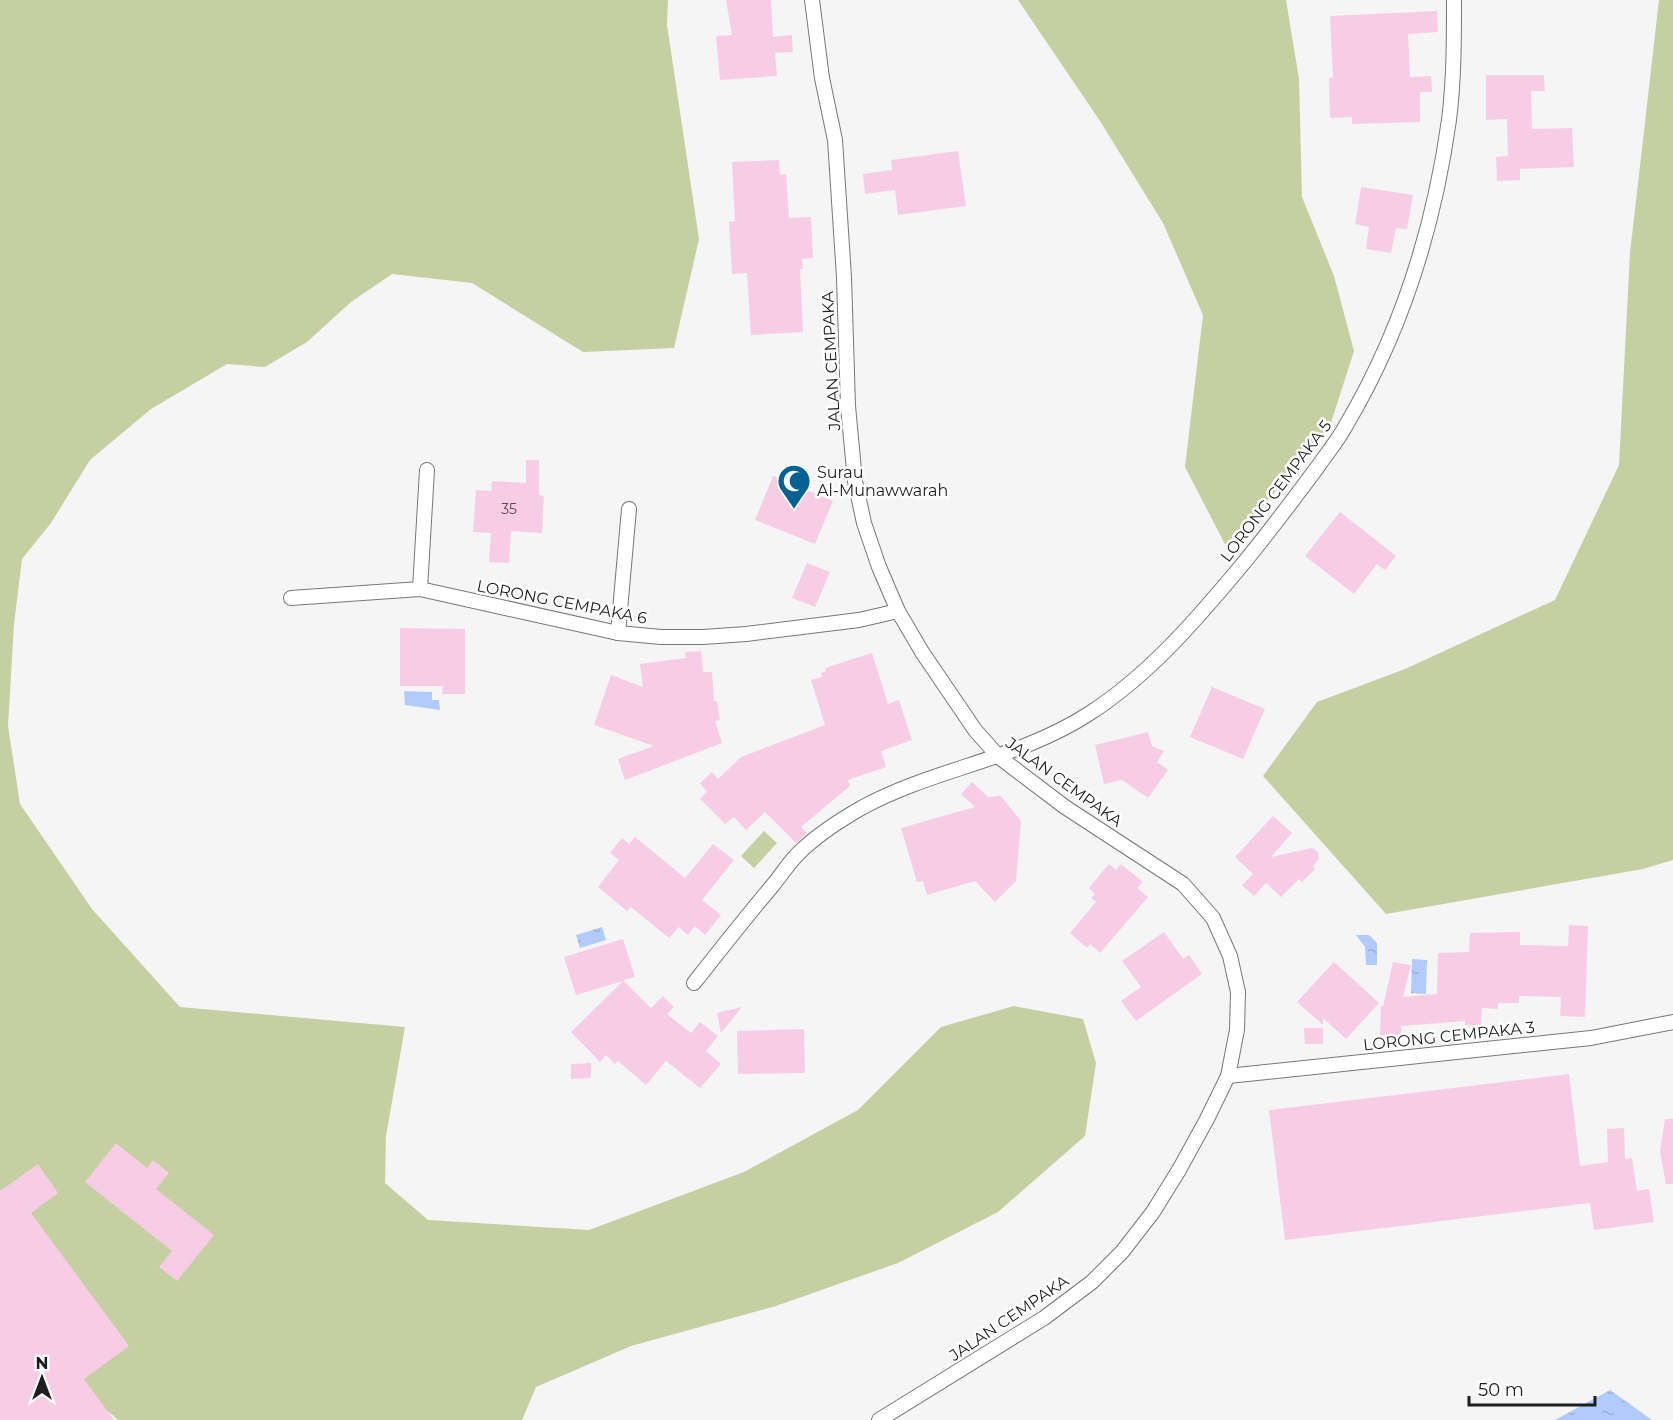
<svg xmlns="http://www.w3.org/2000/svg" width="1673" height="1420" font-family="Montserrat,sans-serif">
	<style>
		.green { fill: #c5cfa2 }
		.water { fill: url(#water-ripples) }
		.building { fill: #f7cde5 }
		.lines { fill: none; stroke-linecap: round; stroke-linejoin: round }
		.street-casing { stroke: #777778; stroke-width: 16 }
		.street { stroke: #fff; stroke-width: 14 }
		.labels { text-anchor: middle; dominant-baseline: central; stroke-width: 5; stroke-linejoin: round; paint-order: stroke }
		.number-label { font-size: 14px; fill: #544a50 }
		.street-label { font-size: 16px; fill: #1e1e1e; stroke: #fff }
		.poi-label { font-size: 16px; fill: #1e1e1e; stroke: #fff; text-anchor: start }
	</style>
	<defs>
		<pattern id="water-ripples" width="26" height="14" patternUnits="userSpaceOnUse" patternTransform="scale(1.5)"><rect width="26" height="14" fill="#b1ccfc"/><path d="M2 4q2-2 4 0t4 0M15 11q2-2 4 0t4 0" fill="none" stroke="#98afd8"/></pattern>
	</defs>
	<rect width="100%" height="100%" fill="#f5f5f6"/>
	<!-- green -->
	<g class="green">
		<path d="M0,0H668L667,25L699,239L674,348L583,352L472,283L392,274L351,302L307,342L265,367L227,364L151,409L90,460L51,523L22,559L14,624L8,726L20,804L92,909L180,1007L405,1027L386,1136L385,1183L428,1220L589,1230L744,1172L858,1110L941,1027L1014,1006L1083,1019L1096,1063L1085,1136L998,1212L898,1263L776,1306L631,1346L536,1387L522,1420H118L95,1400L0,1273Z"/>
		<path d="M1018,0H1286L1299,79L1302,197L1334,276L1354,351L1329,429L1227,548L1185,467L1203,315L1163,223L1100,121Z"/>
		<path d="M1659,0H1673V860L1643,869L1386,914L1263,776L1317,702L1405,669L1555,600L1619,465L1630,253Z"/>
		<path d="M764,831L777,843L754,868L741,856Z"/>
	</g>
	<!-- water -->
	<g class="water">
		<path d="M404,691L432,692V700H439L440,710L405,705Z"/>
		<path d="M602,927L606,940L580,948L576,935Z"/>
		<path d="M1356,935H1369L1377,943V965H1366L1365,947Z"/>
		<path d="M1412,959L1427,960L1426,994L1411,993Z"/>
		<path d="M1610,1390L1652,1420H1555Z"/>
	</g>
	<!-- building -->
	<g class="building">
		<path d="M726,0H771L773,37L792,35L793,52L775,53L777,76L720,80L716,36L732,35Z"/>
		<path d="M1437,11L1438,32L1408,34L1410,77L1431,76L1432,92H1420V122L1352,124V117L1330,118L1329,78H1333L1330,16Z"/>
		<path d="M1486,75H1544L1545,91H1531L1532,129L1572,128L1574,167L1520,169V180L1497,181L1496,157L1508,156L1507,119L1486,120Z"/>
		<path d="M958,151L966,206L898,215L895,190L865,194L863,174L892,170L891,160Z"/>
		<path d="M779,160L780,175L786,174L789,218L811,217L813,258L802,259L803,269H800L803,332L751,335L747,273L732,274L729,222L735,221L732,162Z"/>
		<path d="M1361,187L1413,195L1407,229L1396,228L1391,253L1366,249L1369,227L1355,224Z"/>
		<path d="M526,460H539V495L544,496L542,533L511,531L509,563L489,562L491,533L473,532L476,490L491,491L492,481L526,483Z"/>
		<path d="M773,476L833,501L815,544L755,520Z"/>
		<path d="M1340,512L1396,556L1385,570L1377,564L1354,594L1305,556Z"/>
		<path d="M807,563L830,572L815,607L792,598Z"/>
		<path d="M400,628L465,629V694H442L443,686H400Z"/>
		<path d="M701,651L703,672H712L714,701H717L720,720L715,721L722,743L625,780L618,759L654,746L594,725L611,675L643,687L640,664L686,658L685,652Z"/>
		<path d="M872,653L888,704L899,700L912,740L881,751L886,767L848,780L850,786L801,827L807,833L796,843L765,812L746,830L734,817L725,824L700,799L707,792L700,783L712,772L718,779L741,757L825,725L811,680L822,677L821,673L826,671L825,668Z"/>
		<path d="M1212,687L1265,709L1243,759L1190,737Z"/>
		<path d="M1148,732L1152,746L1164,751L1157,762L1168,770L1148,798L1122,780L1104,784L1095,745Z"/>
		<path d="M972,782L988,797L1001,796L1021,821L1016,881L995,902L975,881L927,895L923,881L917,882L901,828L975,807L961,794Z"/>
		<path d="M1273,816L1292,833L1271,857L1312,848L1318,852L1319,859L1313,866L1315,869L1302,882L1299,879L1281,897L1266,883L1254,896L1242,885L1253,874L1235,857Z"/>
		<path d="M635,837L685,878L713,844L734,860L702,900L721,915L705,935L695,926L688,935L679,927L669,938L631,907L627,911L598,887L619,860L610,853L622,838L629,844Z"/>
		<path d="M1109,864L1116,870L1121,864L1143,882L1137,888L1148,897L1100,953L1090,944L1087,948L1070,933L1096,902L1091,898L1095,894L1089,888Z"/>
		<path d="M1569,925L1588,926L1585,1017L1560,1016L1561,997L1519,996V1003H1498V1009L1482,1008L1481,1025H1465V1021L1401,1026L1402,1038L1380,1040L1381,1005L1383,1007L1393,962L1411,965L1403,997L1437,994L1438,953L1469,952L1470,933L1520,932V945L1568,946Z"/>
		<path d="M1164,932L1183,959L1189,955L1202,974L1136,1021L1121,1001L1141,987L1122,961Z"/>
		<path d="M623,939L635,977L623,980L651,1008L663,996L674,1007L667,1014L691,1033L700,1022L718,1036L706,1051L721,1064L700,1088L666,1061L646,1085L618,1061L615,1064L606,1055L600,1062L571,1032L623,981L576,995L564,957Z"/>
		<path d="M1334,962L1379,1003L1346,1039L1323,1018V1025L1297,1002Z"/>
		<path d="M742,1007L721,1033L717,1013Z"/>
		<path d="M1304,1028H1323V1044H1305Z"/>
		<path d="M804,1029L805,1073L738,1074L737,1031Z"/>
		<path d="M591,1063V1078L571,1079V1064Z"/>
		<path d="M1569,1074L1580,1166L1608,1162L1607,1129L1624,1128L1625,1159L1632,1158L1637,1191L1649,1189L1654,1222L1594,1230L1590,1203L1285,1240L1269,1110Z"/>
		<path d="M1665,1119H1673V1184H1666L1660,1152Z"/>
		<path d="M116,1143L147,1168L153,1160L169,1173L156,1189L214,1235L177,1281L159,1267L172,1251L85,1182Z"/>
		<path d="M38,1164L58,1193L31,1213L129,1346L84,1379L114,1420H0V1191Z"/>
	</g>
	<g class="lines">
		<!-- street casing -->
		<g class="street-casing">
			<g id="street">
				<path d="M812,0L822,78L835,140L844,277L848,406L855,481L864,523L879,567L898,611L922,652L975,730L999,757L1065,807L1183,884L1213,918L1230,956L1238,992L1237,1030L1228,1076L1207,1119L1179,1170L1153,1212L1122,1252L1092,1282L1044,1318L879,1420"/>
				<path d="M420,589L427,470"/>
				<path d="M291,598L420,589L618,633L661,637H703L746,634L859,620L898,611"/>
				<path d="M618,633L629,509"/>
				<path d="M694,983C720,950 746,917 773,885C783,873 791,859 803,849C820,833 842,819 863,807C935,768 1020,759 1090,713C1149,675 1197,619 1242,565C1269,532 1294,499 1319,465C1328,452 1338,440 1345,427C1401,333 1434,227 1449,120C1454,80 1454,40 1454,0"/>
				<path d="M1228,1076L1591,1038L1673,1022"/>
			</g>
		</g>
		<!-- street -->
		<use href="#street" class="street"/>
	</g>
	<!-- icons -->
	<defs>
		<g id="mosque-pin" transform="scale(1.725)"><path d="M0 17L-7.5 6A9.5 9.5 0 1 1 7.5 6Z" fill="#046292" stroke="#fff"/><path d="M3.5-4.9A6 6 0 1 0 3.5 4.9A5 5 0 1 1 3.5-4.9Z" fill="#fff"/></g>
	</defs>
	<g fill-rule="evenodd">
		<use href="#mosque-pin" x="794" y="481"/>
	</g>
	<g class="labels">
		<!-- number labels -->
		<g class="number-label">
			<text x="509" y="509">35</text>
		</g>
		<!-- street labels -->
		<g class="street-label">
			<text transform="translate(831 361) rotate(-93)">JALAN CEMPAKA</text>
			<text transform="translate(1276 491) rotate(-53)">LORONG CEMPAKA 5</text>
			<text transform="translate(562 602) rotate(11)">LORONG CEMPAKA 6</text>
			<text transform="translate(1064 782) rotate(36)">JALAN CEMPAKA</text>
			<text transform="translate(1449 1036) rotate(-6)">LORONG CEMPAKA 3</text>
			<text transform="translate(1009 1318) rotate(-34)">JALAN CEMPAKA</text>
		</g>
		<!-- poi labels -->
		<g class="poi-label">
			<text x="817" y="472">Surau<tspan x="817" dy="18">Al-Munawwarah</tspan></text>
		</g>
	</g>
	<!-- north arrow -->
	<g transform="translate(42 1378)" stroke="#ffffff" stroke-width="4.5" paint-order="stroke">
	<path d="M0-4.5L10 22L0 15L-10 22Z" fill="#1e1e1e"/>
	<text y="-9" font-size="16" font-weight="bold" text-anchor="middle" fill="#1e1e1e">N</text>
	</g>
	<!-- scale -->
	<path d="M1469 1396v9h126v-9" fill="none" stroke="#1e1e1e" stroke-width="3"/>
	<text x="1478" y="1396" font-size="18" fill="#1e1e1e" stroke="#ffffff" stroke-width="4.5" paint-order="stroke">50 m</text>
</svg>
